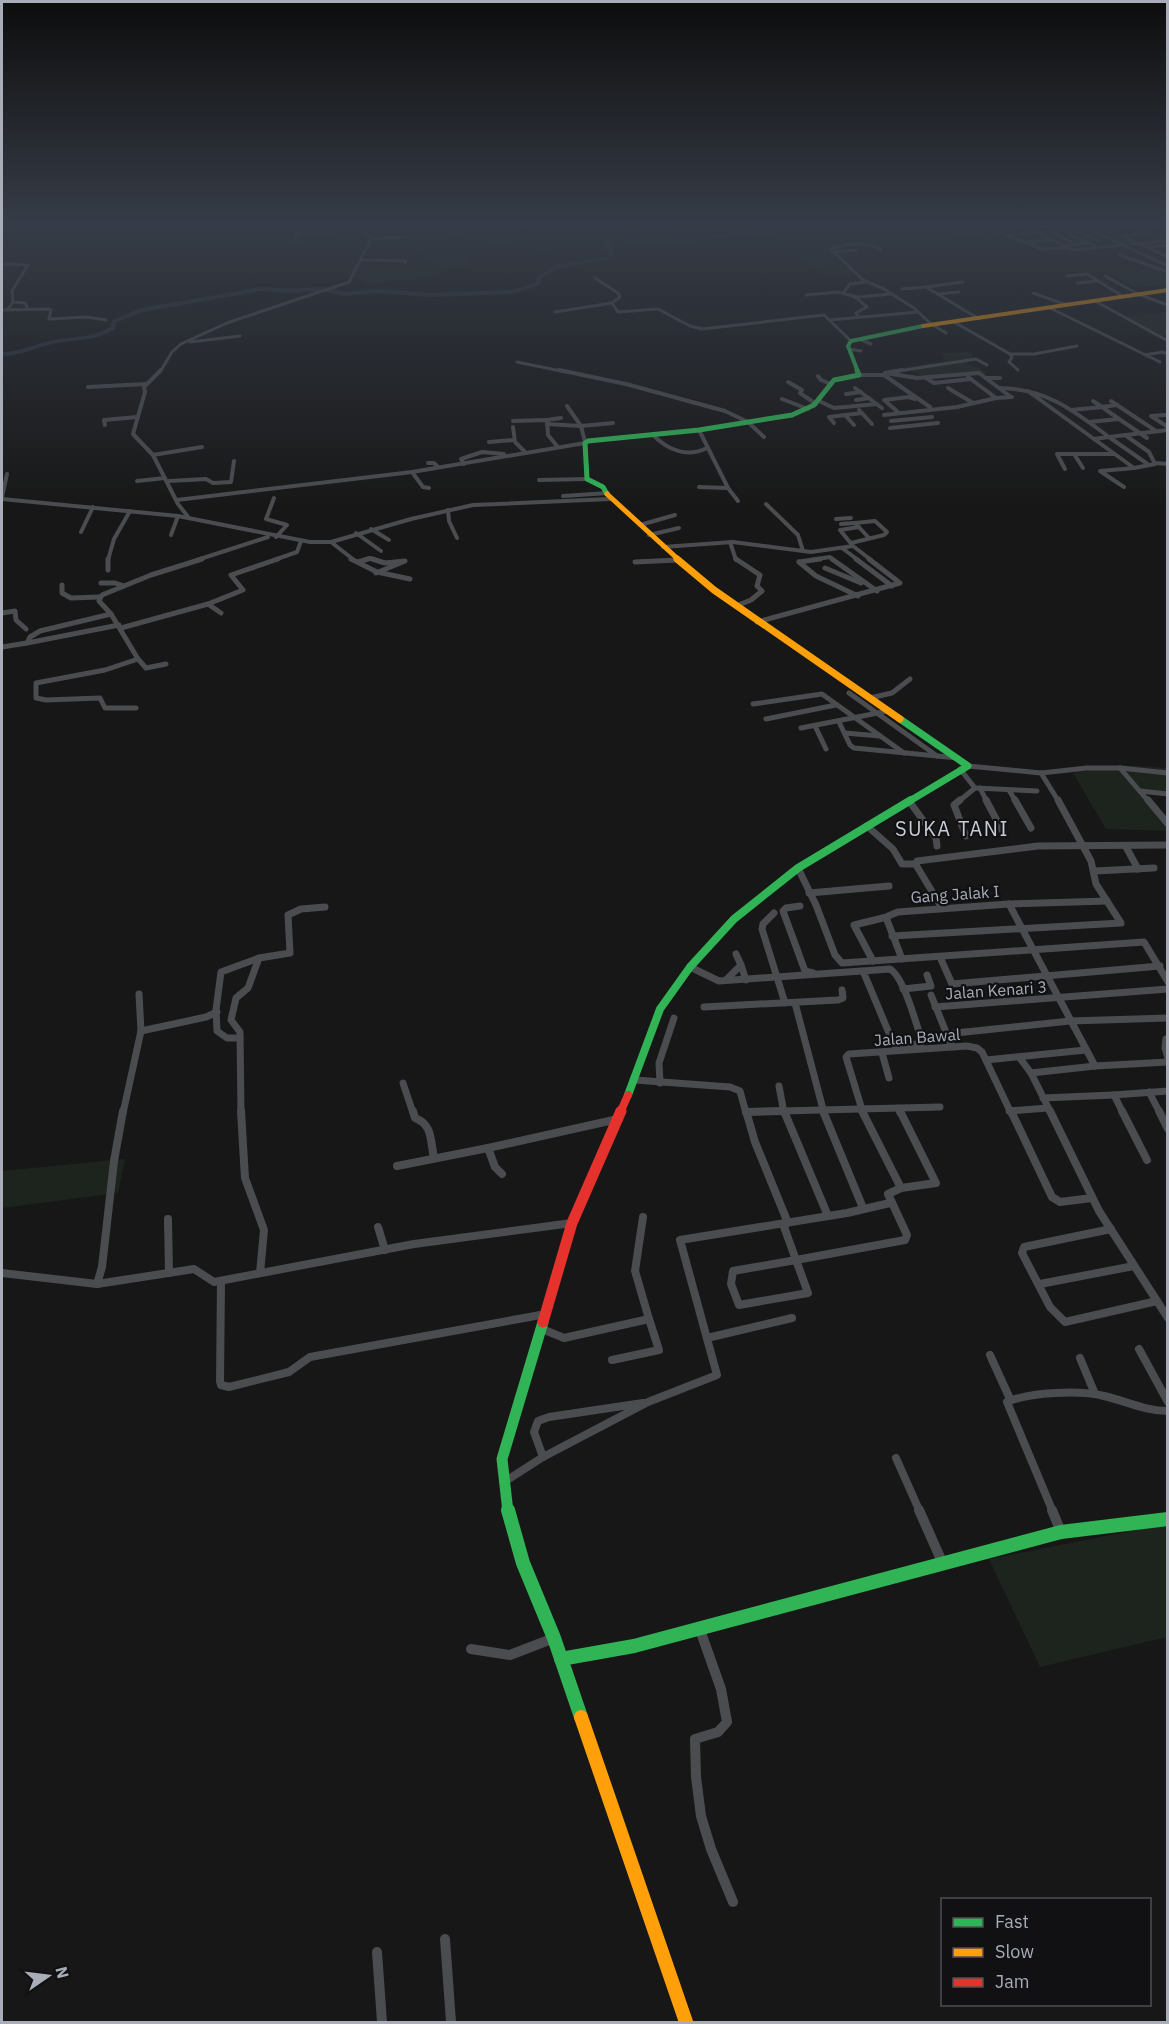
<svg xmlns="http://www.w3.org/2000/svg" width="1169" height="2024" font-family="'IBM Plex Sans',sans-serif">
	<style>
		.green { fill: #1d241e }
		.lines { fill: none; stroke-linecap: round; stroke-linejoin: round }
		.river { fill: #2a3239; fill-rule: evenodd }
		.street-far5 { stroke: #4b4c50; stroke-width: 3 }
		.street-far4 { stroke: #4b4c50; stroke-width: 4 }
		.street-far3 { stroke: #4b4c50; stroke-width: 5 }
		.street-far2 { stroke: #4b4c50; stroke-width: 7 }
		.street-far1 { stroke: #4b4c50; stroke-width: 8 }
		.street { stroke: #4b4c50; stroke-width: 10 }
		.fast-far5 { stroke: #30b455; stroke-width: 4 }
		.fast-far4 { stroke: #30b455; stroke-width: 5 }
		.fast-far3 { stroke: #30b455; stroke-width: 7 }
		.fast-far2 { stroke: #30b455; stroke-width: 8 }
		.fast-far1 { stroke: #30b455; stroke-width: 11 }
		.fast { stroke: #30b455; stroke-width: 14 }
		.slow-far3 { stroke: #ff9f0a; stroke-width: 4 }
		.slow-far2 { stroke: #ff9f0a; stroke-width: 5 }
		.slow-far1 { stroke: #ff9f0a; stroke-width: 7 }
		.slow { stroke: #ff9f0a; stroke-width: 14 }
		.jam-far1 { stroke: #e5322d; stroke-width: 8 }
		.jam { stroke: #e5322d; stroke-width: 11 }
		.labels { text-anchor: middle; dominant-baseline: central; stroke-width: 4.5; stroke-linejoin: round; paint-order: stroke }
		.street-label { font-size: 16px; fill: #a8adb8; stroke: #111113 }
		.quarter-label { font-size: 20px; letter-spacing: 1.5px; fill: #c9ccd4; stroke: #111113 }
	</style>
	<rect width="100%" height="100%" fill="#171717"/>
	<!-- green -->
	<g class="green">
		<path d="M387,225L448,226L454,228L455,232L443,233V235L417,229L391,232Z"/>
		<path d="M500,231L504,237L516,236L524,241L542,239L544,243H548L550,249L546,253H533L532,249L472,240L470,243L480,247L464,248L469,266L439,271L431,278L367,284L353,275L401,272L431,263L429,260L420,261V257L426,256L415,249L424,248L416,236H423L429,243L456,241L458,237L473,236L474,233Z"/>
		<path d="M846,241L857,246L830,249L858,274L830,277L792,254L821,250L812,243Z"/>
		<path d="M1156,268L1167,274V285L1137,288L1107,272Z"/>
		<path d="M1167,312V319H1165L1167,321V335L1160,336L1127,317Z"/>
		<path d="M973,352L972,357L966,364L978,367L987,374L922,376L905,367L946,361L942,353Z"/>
		<path d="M1123,765L1167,768V796L1146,794L1161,815L1167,831L1106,829L1073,773Z"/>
		<path d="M125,1159L118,1193L2,1208V1171Z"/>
		<path d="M1167,1524V1637L1040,1667L989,1559Z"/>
	</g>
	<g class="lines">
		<!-- river -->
		<path class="river" d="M834,225H864L688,241L657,243L618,240L613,242L612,250L615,258L557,269L542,278L540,285L512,294L431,297L379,293L343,296L322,291L288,293L261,291L143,312L117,322L115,329C96,342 74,339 52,344C34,348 20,356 2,356V352C19,352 32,345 49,341C70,336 91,339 110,327L112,320L141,308L261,287L288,289L322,287L343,292L379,289L431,293L512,290L535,283L537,276L553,266L610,256L606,250L607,241L624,236L664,239Z"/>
		<!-- street-far5 -->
		<g class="street-far5">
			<path d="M502,225L504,227L521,226"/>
			<path d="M519,225L534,227L538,230L585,229"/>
			<path d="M1080,225L1168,266"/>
			<path d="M1129,225L1138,228L1168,225"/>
			<path d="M983,226L1042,249L1066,248"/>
			<path d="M1025,226L1073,250L1165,241"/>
			<path d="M465,228H485L493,225"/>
			<path d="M1091,229L1133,225"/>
			<path d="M1075,230L1098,241"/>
			<path d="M1049,231L1077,245"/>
			<path d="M1063,231L1089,243"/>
			<path d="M454,232H463L466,229L460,225"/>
			<path d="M959,232L983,226H1047"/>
			<path d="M1097,233L1113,232"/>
			<path d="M1149,233L1122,236L1168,257"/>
			<path d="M962,235L989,230"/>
			<path d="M1007,235L1086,228"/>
			<path d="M371,239L405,237"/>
			<path d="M296,241V234L365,229"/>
			<path d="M1027,242L1051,240"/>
			<path d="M1065,246L1089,243L1098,248"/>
			<path d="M1149,247L1168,245"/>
			<path d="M856,250L834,252L863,280L884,289L914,308L931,324L946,333"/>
			<path d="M834,252L831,248C848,245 866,240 881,250"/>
			<path d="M1120,255L1168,272"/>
			<path d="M362,260L406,261L405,263"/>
			<path d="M2,264L28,265L12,291L13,302L8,309"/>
			<path d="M1067,276L1087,274L1124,297"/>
			<path d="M1105,276L1140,295L1168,305"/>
			<path d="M595,278L618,293L620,297L612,303L618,312L658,309L690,326L702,329L824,315L851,341"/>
			<path d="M963,282L926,287L979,319"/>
			<path d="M1077,283L1098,281"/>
			<path d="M902,289L926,287"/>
			<path d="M844,292L850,284L866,282"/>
			<path d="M1033,293L1067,305"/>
			<path d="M938,294L959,292"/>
			<path d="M806,295L838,292L857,297L892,294"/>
			<path d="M855,297L867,307L856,313L858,316"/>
			<path d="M1095,301L1168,341"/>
			<path d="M13,302L25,303L28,309"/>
			<path d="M1050,308L1160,362"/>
			<path d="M2,310L49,309L51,310L49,319L86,317L106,320"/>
			<path d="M555,312L612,303"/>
			<path d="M830,320L918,312"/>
			<path d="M954,322L1010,354H1034L1077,346"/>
			<path d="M859,339L871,344"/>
			<path d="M190,342L240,336"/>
			<path d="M849,349L861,351"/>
			<path d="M1010,354L1012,357L1009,362L1018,370"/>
			<path d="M1145,355L1162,352L1168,354"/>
			<path d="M517,362L566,372"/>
			<path d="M160,372L172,352L181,344L227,323L349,282L371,239L360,225"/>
			<path d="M892,372L976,359L987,365"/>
		</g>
		<!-- street-far4 -->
		<g class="street-far4">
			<path d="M161,370L144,387L145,392L133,434L153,455L178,504L189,518"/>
			<path d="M559,370L626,384L725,411L748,422L764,437"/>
			<path d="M885,373L917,378L979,373L1011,397"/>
			<path d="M885,373L902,370"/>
			<path d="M859,375H884L930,407"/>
			<path d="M818,376L821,380L831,384"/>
			<path d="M968,377L996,398"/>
			<path d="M926,378L934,383L971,379"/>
			<path d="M987,378H1000"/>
			<path d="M788,382L802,390L800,393L816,404"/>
			<path d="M88,387L146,384"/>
			<path d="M855,388L882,408"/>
			<path d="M948,388L973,403"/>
			<path d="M1000,388C1047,389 1073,410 1109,437L1094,439L1028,391"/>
			<path d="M846,394L861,392"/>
			<path d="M782,399L808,409"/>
			<path d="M856,400L869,398"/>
			<path d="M819,401L834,408L877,404"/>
			<path d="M1093,401L1102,407L1117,405"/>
			<path d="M1111,401L1156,431"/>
			<path d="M567,406L581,426"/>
			<path d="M859,410L872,424"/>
			<path d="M1071,410L1102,407L1119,419L1089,422"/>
			<path d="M899,413L884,400L909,397L915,399"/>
			<path d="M845,415L854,425"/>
			<path d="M884,415L957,407L996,398L1012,397"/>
			<path d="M1165,415L1151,416L1168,427"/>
			<path d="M1119,419L1147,438"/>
			<path d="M547,420L561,418"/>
			<path d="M513,421L547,420L548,435L557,446"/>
			<path d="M891,421L932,417"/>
			<path d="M834,423L829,417L862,413"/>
			<path d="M547,424L581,426"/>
			<path d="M105,425L104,420L137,417"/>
			<path d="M513,427L515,442L525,452"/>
			<path d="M890,428L938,423"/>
			<path d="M699,430L728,488L738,501"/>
			<path d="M653,435C668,450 687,458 707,448"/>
			<path d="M1094,439L1134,468L1155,464L1149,452L1125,435"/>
			<path d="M489,442L514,440"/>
			<path d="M585,442L581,426L613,423"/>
			<path d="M1074,454L1083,468"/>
			<path d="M153,455L202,447"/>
			<path d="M428,463H434L438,467"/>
			<path d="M1155,463L1168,464"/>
			<path d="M464,464L461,459L482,452L504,454"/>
			<path d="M1149,465L1109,437L1168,430"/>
			<path d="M1065,469L1057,454H1114"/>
			<path d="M412,472L423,487L429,488"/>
			<path d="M539,480L587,479"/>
			<path d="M137,481L165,478"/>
			<path d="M169,481L206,479L213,483L231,482L234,461"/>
			<path d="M699,487L728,488"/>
			<path d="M1124,487L1100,471L1134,468"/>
			<path d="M563,496L608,493"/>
			<path d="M2,497L7,474"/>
			<path d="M274,498L266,519L287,525L276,537"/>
			<path d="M2,499L178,516L310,542H331L411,519L473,505L610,499"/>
			<path d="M177,500L412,472L585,443"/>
			<path d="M766,504L798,535L803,551"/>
			<path d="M448,510L449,521L457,538"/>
			<path d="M836,519L851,518"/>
			<path d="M841,524L855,523"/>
			<path d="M640,525L675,515"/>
			<path d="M859,527L840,530L853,546L871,560"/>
			<path d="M371,529L389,540"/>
			<path d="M81,532L93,507"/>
			<path d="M356,533L381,551"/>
			<path d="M171,535L178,516"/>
			<path d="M649,535L679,528"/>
			<path d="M331,542L354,560"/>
			<path d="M730,542L736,560"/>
			<path d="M851,543L884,535L887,532L875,521L855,523L869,538"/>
			<path d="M663,547L733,542L811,552L853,546"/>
			<path d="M842,548L858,560"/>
			<path d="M108,560L114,539L130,511"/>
			<path d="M197,560L268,537"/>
			<path d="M274,560L297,552L301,541"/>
			<path d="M364,560L370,558L376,560"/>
			<path d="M811,560L830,557L834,560"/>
		</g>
		<!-- street-far3 -->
		<g class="street-far3">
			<path d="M351,559L377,572L410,579"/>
			<path d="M372,559L385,563L405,561L376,573"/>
			<path d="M736,559L760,575L757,586L762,591L751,600L736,606"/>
			<path d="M832,559L877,591"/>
			<path d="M856,559L892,586"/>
			<path d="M358,562L368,559"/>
			<path d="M635,562L678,560"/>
			<path d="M799,562L820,559"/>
			<path d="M799,562L816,576L858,596"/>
			<path d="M825,568L861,583"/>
			<path d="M108,570V559"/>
			<path d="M101,583H115L124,586"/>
			<path d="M62,585V593L71,598L99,597"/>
			<path d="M208,604L243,590L231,575L278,559"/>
			<path d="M2,613L15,611L16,620L26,629"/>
			<path d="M111,614L138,659L105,670L36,683V698L46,700L100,698L105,708H136"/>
			<path d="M757,622L900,583L869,559"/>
			<path d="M121,628L208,604L221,613"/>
			<path d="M27,643L119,625"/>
			<path d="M2,647L27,643L30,637L40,631L111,614L99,601L102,595L151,575L202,559"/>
			<path d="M138,659L146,668L166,664"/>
			<path d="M849,693L937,756"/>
			<path d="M870,698L892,693L910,679"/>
			<path d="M753,704L822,694L904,753"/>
			<path d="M766,719L836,705"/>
			<path d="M839,722L850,745L854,748L958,758"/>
			<path d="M815,726L826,749"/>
			<path d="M801,728L888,711"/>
			<path d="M845,733L880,736"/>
			<path d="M968,766L1041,773L1087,768H1120L1168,773"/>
			<path d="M1120,768L1149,802"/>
			<path d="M1041,773L1059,802"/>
			<path d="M975,788L1037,791"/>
			<path d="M980,788L987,802"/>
			<path d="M1009,790L1016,802"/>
			<path d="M1140,791L1168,794"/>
			<path d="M958,802L975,788L960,769"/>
		</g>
		<!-- street-far2 -->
		<g class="street-far2">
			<path d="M960,800L954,805L966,836"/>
			<path d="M986,800L1003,832"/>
			<path d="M1015,800L1031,828"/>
			<path d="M1148,800L1168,824"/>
			<path d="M909,801L936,838L937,846"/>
			<path d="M867,826L893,849L902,864H916"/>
			<path d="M1126,847L1138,869"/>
			<path d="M798,868L816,905L835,955L842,963L1144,942L1168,982"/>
			<path d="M1095,871L1154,868"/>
			<path d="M809,893L889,886"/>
			<path d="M1009,904L1095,1066"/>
			<path d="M800,906L786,908L783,911L805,971L813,973"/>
			<path d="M942,908L916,865L917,861L1038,846L1168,845"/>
			<path d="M774,913L763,924L762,929L785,1003"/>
			<path d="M892,936L1121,923L1096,884L1091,861L1058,800"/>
			<path d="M736,954L741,965"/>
			<path d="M940,957L952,984L1160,966"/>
			<path d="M902,959L887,920L888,916L898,912L1009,904L1107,901"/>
			<path d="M873,961L854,925L887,917"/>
			<path d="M690,967L719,981L890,969C904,977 916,1024 922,1041L921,1044L894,1045L863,971"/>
			<path d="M726,980L741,965L746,980"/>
			<path d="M903,989L931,986L927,975"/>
			<path d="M931,995L952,1047"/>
			<path d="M795,1003L824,1113"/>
			<path d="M704,1007L838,1000L843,998L842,990"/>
			<path d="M935,1007L1168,989"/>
			<path d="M141,1031L206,1017L217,1012"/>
			<path d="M946,1034L1070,1021L1168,1018"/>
			<path d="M240,1038H227L217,1031L216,1010L221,972L259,958"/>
			<path d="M1166,1039L1165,1048L1168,1058"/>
			<path d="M882,1053L889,1078"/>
			<path d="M1019,1057L1031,1073L1051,1113"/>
			<path d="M986,1060L1086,1050"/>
			<path d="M1031,1073L1095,1066L1168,1062"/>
			<path d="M635,1080L730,1087L740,1091L746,1113"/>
			<path d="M403,1083L413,1113"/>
			<path d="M660,1083L659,1063L674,1018"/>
			<path d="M779,1086L784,1113"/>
			<path d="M1149,1092L1160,1113"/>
			<path d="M1043,1098L1114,1095"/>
			<path d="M898,1108L900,1113"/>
			<path d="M1009,1111L1048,1108"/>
			<path d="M746,1112L940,1107"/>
			<path d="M123,1113L141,1031L139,994"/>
			<path d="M241,1113L240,1032L231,1020L236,998L248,988L259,958L290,953L288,915L301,909L325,907"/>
			<path d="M863,1113L846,1057L849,1054L967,1046L977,1048L982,1052L1011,1113"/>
			<path d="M1123,1113L1114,1095L1168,1091"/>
		</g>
		<!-- street-far1 -->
		<g class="street-far1">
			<path d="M241,1111L245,1178L264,1230L260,1273"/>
			<path d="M413,1111L415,1118C433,1125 430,1140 434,1158"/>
			<path d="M746,1111L755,1142L788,1223"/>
			<path d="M784,1111L828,1216"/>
			<path d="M823,1111L863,1208"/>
			<path d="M862,1111L901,1188"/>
			<path d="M1011,1111L1052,1197L1060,1202L1092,1198"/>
			<path d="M1050,1111L1099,1211L1168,1318"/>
			<path d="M1122,1111L1147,1160"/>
			<path d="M1159,1111L1168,1129"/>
			<path d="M746,1112L782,1111"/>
			<path d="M488,1148L618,1119"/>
			<path d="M397,1166L488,1148L495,1167L502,1174"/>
			<path d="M168,1219L169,1273"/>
			<path d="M783,1224L796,1260"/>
			<path d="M378,1227L385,1250"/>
			<path d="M1111,1229L1024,1247L1022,1253L1050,1307L1065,1322L1157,1301"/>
			<path d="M796,1260L808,1293L739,1305L731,1284L733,1271Z"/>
			<path d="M796,1260L905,1240L907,1235L888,1194L901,1188L936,1183L900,1111"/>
			<path d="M2,1273L97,1284L194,1269L214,1282L414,1244L572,1223"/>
			<path d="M221,1281L220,1381L221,1385L229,1387L289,1372L310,1357L546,1314"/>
			<path d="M97,1284L102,1267L114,1161L123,1111"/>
			<path d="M1040,1284L1134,1266"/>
			<path d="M542,1329L564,1338L649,1319L635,1271L643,1217"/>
			<path d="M707,1338L792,1318"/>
			<path d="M1139,1349L1168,1402"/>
			<path d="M990,1355L1010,1399"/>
			<path d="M1080,1358L1095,1394"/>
			<path d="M612,1360L659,1350L649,1319"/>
			<path d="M543,1457L534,1432L538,1421L549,1417L643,1403"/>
			<path d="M896,1458L920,1512"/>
			<path d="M504,1482L543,1457L648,1402L717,1375L680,1240L847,1213L890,1203"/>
			<path d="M1053,1512L1007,1402C1030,1392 1080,1390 1104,1396C1126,1401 1145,1411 1168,1411"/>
		</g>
		<!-- street -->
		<g class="street">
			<path d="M919,1510L943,1564"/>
			<path d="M1052,1510L1061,1532"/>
			<path d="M699,1627L721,1689L727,1722L718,1732L695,1739L696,1777L701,1816L711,1849L733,1902"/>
			<path d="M471,1649L510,1655L554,1638"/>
			<path d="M445,1939L451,2022"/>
			<path d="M377,1952L382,2022"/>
		</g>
		<!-- fast-far5 -->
		<path class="fast-far5" d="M858,372L848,346L851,341L923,326"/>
		<!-- fast-far4 -->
		<path class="fast-far4" d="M607,494L603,487L587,479L585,443L588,441L699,430L792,415L814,405L834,380L859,375L857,370"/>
		<!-- fast-far3 -->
		<path class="fast-far3" d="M900,719L968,766L908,802"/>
		<!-- fast-far2 -->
		<path class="fast-far2" d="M628,1095L660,1009L690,967L734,919L798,868L911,800"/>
		<!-- fast-far1 -->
		<path class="fast-far1" d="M508,1512L502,1459L543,1322"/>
		<!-- fast -->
		<g class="fast">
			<path d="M508,1510L523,1563L554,1638L581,1717"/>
			<path d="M561,1659L634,1646L1061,1532L1168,1519"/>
		</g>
		<!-- slow-far3 -->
		<path class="slow-far3" d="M923,326L1168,290"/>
		<!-- slow-far2 -->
		<path class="slow-far2" d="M607,494L679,560"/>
		<!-- slow-far1 -->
		<path class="slow-far1" d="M677,559L714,590L900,719"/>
		<!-- slow -->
		<path class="slow" d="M581,1717L686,2022"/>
		<!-- jam-far1 -->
		<path class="jam-far1" d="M620,1113L628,1095"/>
		<!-- jam -->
		<path class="jam" d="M543,1322L572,1223L621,1111"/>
	</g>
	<!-- sky -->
	<linearGradient id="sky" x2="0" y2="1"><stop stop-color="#0d0d0d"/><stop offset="0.44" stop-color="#363c47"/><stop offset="1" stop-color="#363c47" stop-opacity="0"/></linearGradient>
	<rect width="1169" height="508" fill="url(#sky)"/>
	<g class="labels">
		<!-- street labels -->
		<g class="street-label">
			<text transform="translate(955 894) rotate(-4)">Gang Jalak I</text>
			<text transform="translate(996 990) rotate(-4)">Jalan Kenari 3</text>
			<text transform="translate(917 1037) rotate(-4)">Jalan Bawal</text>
		</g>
		<!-- quarter labels -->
		<g class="quarter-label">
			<text x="952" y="828">SUKA TANI</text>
		</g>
	</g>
	<!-- border -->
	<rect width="1169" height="2024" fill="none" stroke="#a8adb8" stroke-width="6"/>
	<!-- legend -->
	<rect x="941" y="1898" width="210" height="108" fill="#111113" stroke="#4d4f55" stroke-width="1.5"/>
	<rect x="953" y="1918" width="30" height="9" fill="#30b455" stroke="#4d4f55" stroke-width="1.5"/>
	<text x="995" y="1928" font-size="18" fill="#a8adb8">Fast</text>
	<rect x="953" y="1948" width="30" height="9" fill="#ff9f0a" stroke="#4d4f55" stroke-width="1.5"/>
	<text x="995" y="1958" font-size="18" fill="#a8adb8">Slow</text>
	<rect x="953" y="1978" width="30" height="9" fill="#e5322d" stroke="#4d4f55" stroke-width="1.5"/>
	<text x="995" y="1988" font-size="18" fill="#a8adb8">Jam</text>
	<!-- north arrow -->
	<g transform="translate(48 1976) rotate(76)" stroke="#111113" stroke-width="4.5" paint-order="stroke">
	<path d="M0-4.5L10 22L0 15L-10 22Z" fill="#a8adb8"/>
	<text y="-9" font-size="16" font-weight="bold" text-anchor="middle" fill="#a8adb8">N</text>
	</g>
</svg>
